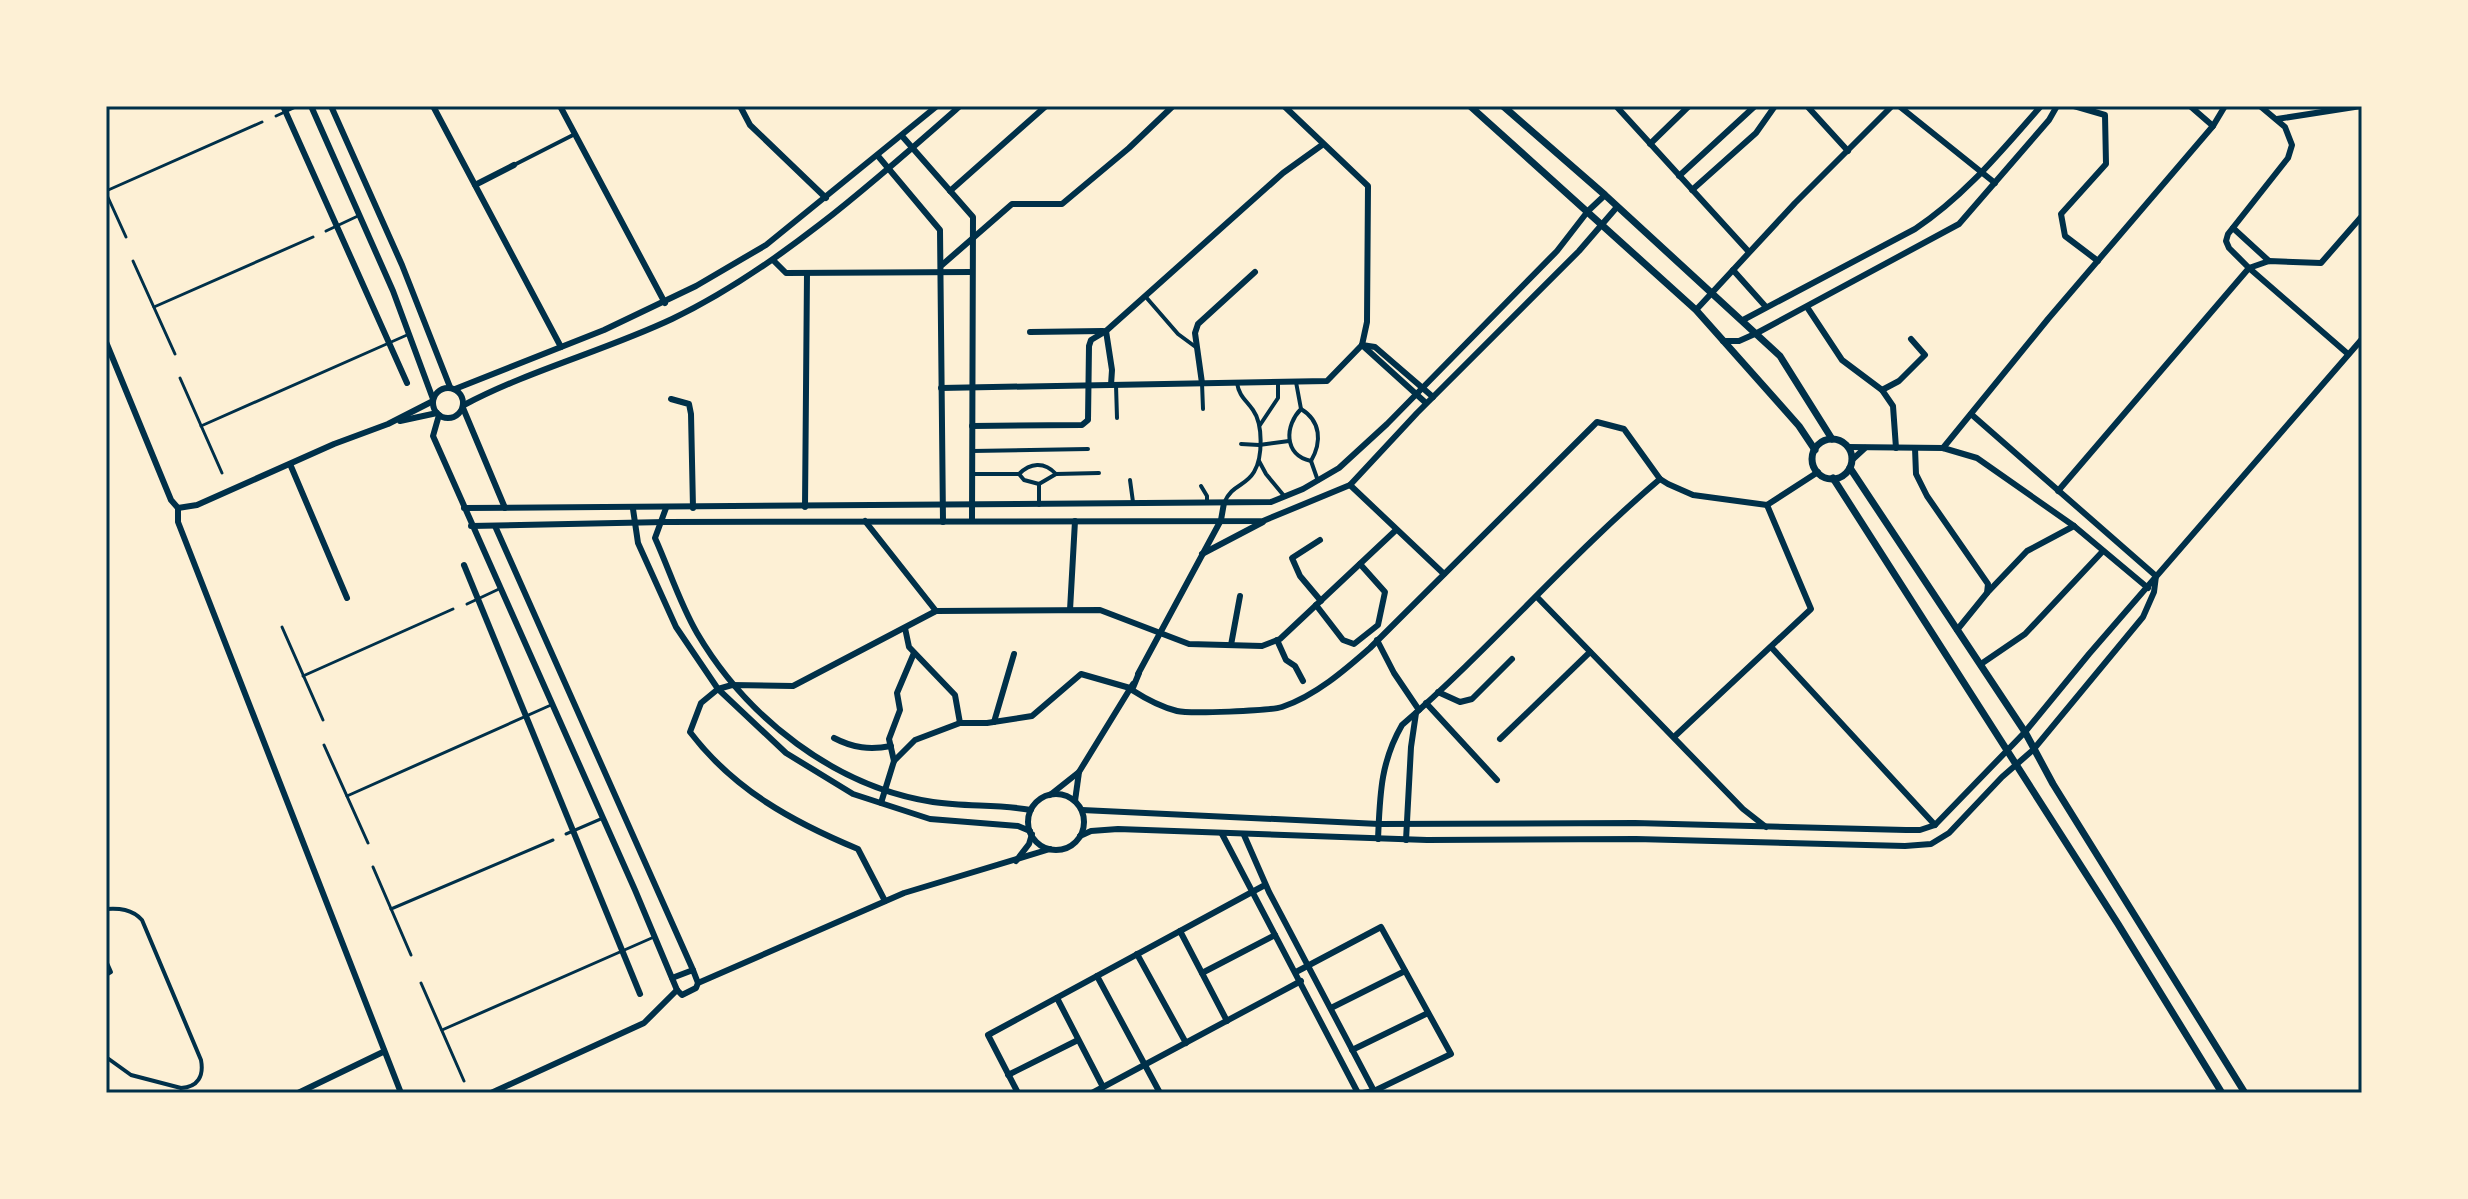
<svg xmlns="http://www.w3.org/2000/svg" width="2468" height="1199" font-family="Georgia,serif">
	<style>
		.lines { fill: none; stroke-linecap: round; stroke-linejoin: round }
		.service { stroke: #003049; stroke-width: 3 }
		.pedestrian { stroke: #003049; stroke-width: 4 }
		.minor { stroke: #003049; stroke-width: 6 }
		.tertiary { stroke: #003049; stroke-width: 7 }
		.neatline { fill: none; stroke: #003049; stroke-width: 3 }
	</style>
	<rect width="100%" height="100%" fill="#fdf0d5"/>
	<g class="lines">
		<!-- service -->
		<g class="service">
			<path d="M276,116L298,106"/>
			<path d="M106,191L262,122"/>
			<path d="M106,193L126,237"/>
			<path d="M326,231L360,215"/>
			<path d="M133,261L175,354"/>
			<path d="M154,307L313,237"/>
			<path d="M180,378L222,473"/>
			<path d="M201,426L407,335"/>
			<path d="M467,604L499,589"/>
			<path d="M282,627L323,720"/>
			<path d="M303,676L453,609"/>
			<path d="M324,745L368,843"/>
			<path d="M347,796L551,705"/>
			<path d="M566,834L603,818"/>
			<path d="M373,867L411,955"/>
			<path d="M391,909L553,840"/>
			<path d="M421,983L464,1081"/>
			<path d="M442,1030L654,937"/>
		</g>
		<!-- pedestrian -->
		<g class="pedestrian">
			<path d="M514,165L575,134"/>
			<path d="M1145,296L1178,334L1197,348"/>
			<path d="M1296,382L1301,409C1285,425 1283,455 1311,461L1318,481"/>
			<path d="M1202,383L1203,409"/>
			<path d="M1116,385L1117,418"/>
			<path d="M1301,409C1321,421 1322,442 1311,461"/>
			<path d="M1260,425L1278,398V382"/>
			<path d="M1241,444L1259,445L1289,441"/>
			<path d="M972,451L1088,449"/>
			<path d="M1259,461L1266,474L1285,497"/>
			<path d="M972,474H1019L1024,480L1039,484L1056,474L1099,473"/>
			<path d="M1019,474C1030,463 1044,461 1056,474"/>
			<path d="M1130,480L1133,502"/>
			<path d="M1039,484V505"/>
			<path d="M1201,486L1207,496V503"/>
			<path d="M1224,503C1232,484 1245,487 1254,472C1263,457 1263,424 1253,410C1246,400 1239,396 1237,383"/>
			<path d="M106,909C119,908 132,909 142,920L201,1060C204,1076 198,1087 181,1088L131,1075L106,1057"/>
			<path d="M106,975L111,972L107,963"/>
		</g>
		<!-- minor -->
		<g class="minor">
			<path d="M283,106L407,383"/>
			<path d="M311,106L393,291L433,399"/>
			<path d="M331,106L402,265L450,387"/>
			<path d="M433,106L561,347"/>
			<path d="M560,106L665,303"/>
			<path d="M740,106L750,125L826,198"/>
			<path d="M1284,106L1368,186L1367,322L1362,345"/>
			<path d="M1616,106L1749,252"/>
			<path d="M1807,106L1848,151"/>
			<path d="M1899,106L1995,183"/>
			<path d="M2074,106L2105,115L2106,164L2061,214L2065,236L2098,261"/>
			<path d="M2190,106L2213,126"/>
			<path d="M2260,106L2285,127L2292,145L2288,158L2228,234L2226,241L2229,248L2249,268L2348,354"/>
			<path d="M2277,119L2361,106"/>
			<path d="M902,136L973,217L972,521"/>
			<path d="M1650,144L1689,106"/>
			<path d="M878,156L940,230L943,522"/>
			<path d="M1679,176L1755,106"/>
			<path d="M475,185L514,165"/>
			<path d="M1692,190L1756,133L1775,106"/>
			<path d="M950,191L1046,106"/>
			<path d="M2233,228L2269,261"/>
			<path d="M773,260L786,273L972,272"/>
			<path d="M942,265L1012,204H1062L1129,148L1173,106"/>
			<path d="M1733,270L1766,307"/>
			<path d="M1807,307L1842,360L1882,390"/>
			<path d="M1696,310L1795,203L1892,106"/>
			<path d="M1743,320L1915,229C1965,196 2002,150 2041,106"/>
			<path d="M1106,331L1112,370L1111,385"/>
			<path d="M1030,332L1103,331"/>
			<path d="M1723,341H1739L1757,333L1959,224L2049,120L2057,106"/>
			<path d="M106,342L171,500L178,508V522L401,1093"/>
			<path d="M1362,345L1375,347L1433,397"/>
			<path d="M1362,345L1426,403"/>
			<path d="M1202,383L1195,333L1198,324L1255,272"/>
			<circle cx="448" cy="403" r="15"/>
			<path d="M941,388L1327,381L1362,345"/>
			<path d="M455,389L604,330L696,286L766,245L937,106"/>
			<path d="M671,399L689,404L691,414L693,508"/>
			<path d="M464,405C530,370 604,351 672,319C775,270 875,181 960,106"/>
			<path d="M463,408L505,508"/>
			<path d="M1971,414L2156,576"/>
			<path d="M439,415L433,436L635,890L677,990"/>
			<path d="M400,421L437,413"/>
			<path d="M972,426L1082,425L1088,420L1089,346L1091,340L1106,331L1283,173L1322,145"/>
			<path d="M1848,447L1943,448L1977,458L2074,526L2148,588"/>
			<path d="M1896,448L1893,406L1882,390L1899,381L1925,355L1911,339"/>
			<path d="M1915,448L1916,474L1927,496L1988,584L1987,593L1957,630"/>
			<path d="M1943,448L2048,319L2213,126L2225,106"/>
			<path d="M1852,460L1865,448"/>
			<path d="M290,464L347,598"/>
			<path d="M1350,485L1444,574"/>
			<path d="M2058,491L2249,268L2269,261L2321,263L2362,216"/>
			<path d="M805,507L807,273"/>
			<path d="M178,508L197,505L334,444L388,424L433,401"/>
			<path d="M464,508L1271,502L1303,489L1339,468L1387,424L1557,251L1588,211L1605,195"/>
			<path d="M666,508L655,538C669,569 680,604 697,633C747,718 835,787 933,802C966,807 999,804 1031,810"/>
			<path d="M633,509L638,543L676,627L718,689L786,753L853,794L930,819L1018,826L1030,831"/>
			<path d="M865,521L936,611"/>
			<path d="M471,526L665,522L1263,521L1350,485L1417,413L1579,251L1617,207"/>
			<path d="M495,526L693,970"/>
			<path d="M1320,540L1292,558L1300,576L1321,601"/>
			<path d="M1202,554L1263,522"/>
			<path d="M464,565L640,994"/>
			<path d="M1987,593L2027,551L2074,526"/>
			<path d="M1537,597L1743,809L1766,827"/>
			<path d="M1316,605L1343,640L1354,644L1378,625L1385,592L1360,564"/>
			<path d="M1070,610L1075,521"/>
			<path d="M905,628L909,647L955,695L960,723H987L1032,716L1081,674L1130,688"/>
			<path d="M1277,640L1286,660L1295,666L1303,681"/>
			<path d="M1377,640L1394,673L1419,710"/>
			<path d="M1231,645L1240,596"/>
			<path d="M1771,647L1935,825"/>
			<path d="M1981,664L2025,634L2103,551"/>
			<path d="M1139,673L1132,690C1146,699 1161,707 1177,711C1189,714 1270,711 1282,707C1315,696 1345,670 1370,648L1597,422L1624,429L1660,479L1668,484L1693,495L1767,505L1818,472"/>
			<path d="M1138,674L1221,520L1224,503"/>
			<path d="M1438,692L1460,702L1472,699L1512,659"/>
			<path d="M1426,703L1497,780"/>
			<path d="M994,722L1014,654"/>
			<path d="M1674,737L1811,609L1767,505"/>
			<path d="M834,738C853,748 870,750 891,746"/>
			<path d="M1500,739L1590,652"/>
			<path d="M894,761L889,739L900,710L897,693L914,653"/>
			<circle cx="1056" cy="822" r="28"/>
			<path d="M1050,795L1079,772L1133,684"/>
			<path d="M1075,801L1079,772"/>
			<path d="M881,803L894,761L915,740L960,723"/>
			<path d="M1082,810L1379,824L1635,823L1906,830H1920L1935,825L2025,732L2089,654L2362,339"/>
			<path d="M1222,834L1358,1093"/>
			<path d="M1244,835L1269,892L1374,1091"/>
			<path d="M1080,836L1091,831L1118,829L1427,840L1636,839L1905,846L1931,844L1949,833L2002,777L2033,750L2143,617L2154,592L2156,576"/>
			<path d="M1378,839C1380,796 1380,763 1402,725C1492,647 1569,556 1660,479"/>
			<path d="M1406,840L1411,747L1416,713"/>
			<path d="M1016,861L1029,844L1032,834"/>
			<path d="M885,901L858,849C793,822 734,790 690,732L701,703L718,689L732,685L793,686L936,611L1100,610L1189,644L1262,646L1280,639L1396,530"/>
			<path d="M1180,931L1227,1021"/>
			<path d="M1137,954L1186,1043"/>
			<path d="M1296,972L1381,927L1451,1054L1374,1091L1363,1093"/>
			<path d="M1202,973L1275,935"/>
			<path d="M1097,976L1160,1093"/>
			<path d="M672,978L693,970L698,983"/>
			<path d="M677,990L682,995L696,988L698,983L904,893L1050,849"/>
			<path d="M1057,998L1103,1087"/>
			<path d="M1331,1008L1405,971"/>
			<path d="M1352,1050L1428,1013"/>
			<path d="M1008,1075L1078,1040"/>
			<path d="M298,1093L383,1052"/>
			<path d="M491,1093L644,1023L677,990"/>
			<path d="M1018,1093L988,1035L1265,885"/>
			<path d="M1092,1093L1301,981"/>
		</g>
		<!-- tertiary -->
		<g class="tertiary">
			<path d="M1470,106L1696,310L1799,426L1815,450"/>
			<path d="M1503,106L1605,195L1780,356L1832,439"/>
			<circle cx="1832" cy="459" r="20"/>
			<path d="M1850,468L2025,732L2053,784L2245,1093"/>
			<path d="M1833,478L2118,924L2222,1093"/>
		</g>
	</g>
	<!-- border -->
	<rect width="2468" height="1199" fill="none" stroke="#fdf0d5" stroke-width="216"/>
	<rect x="108" y="108" width="2252" height="983" class="neatline"/>
</svg>
